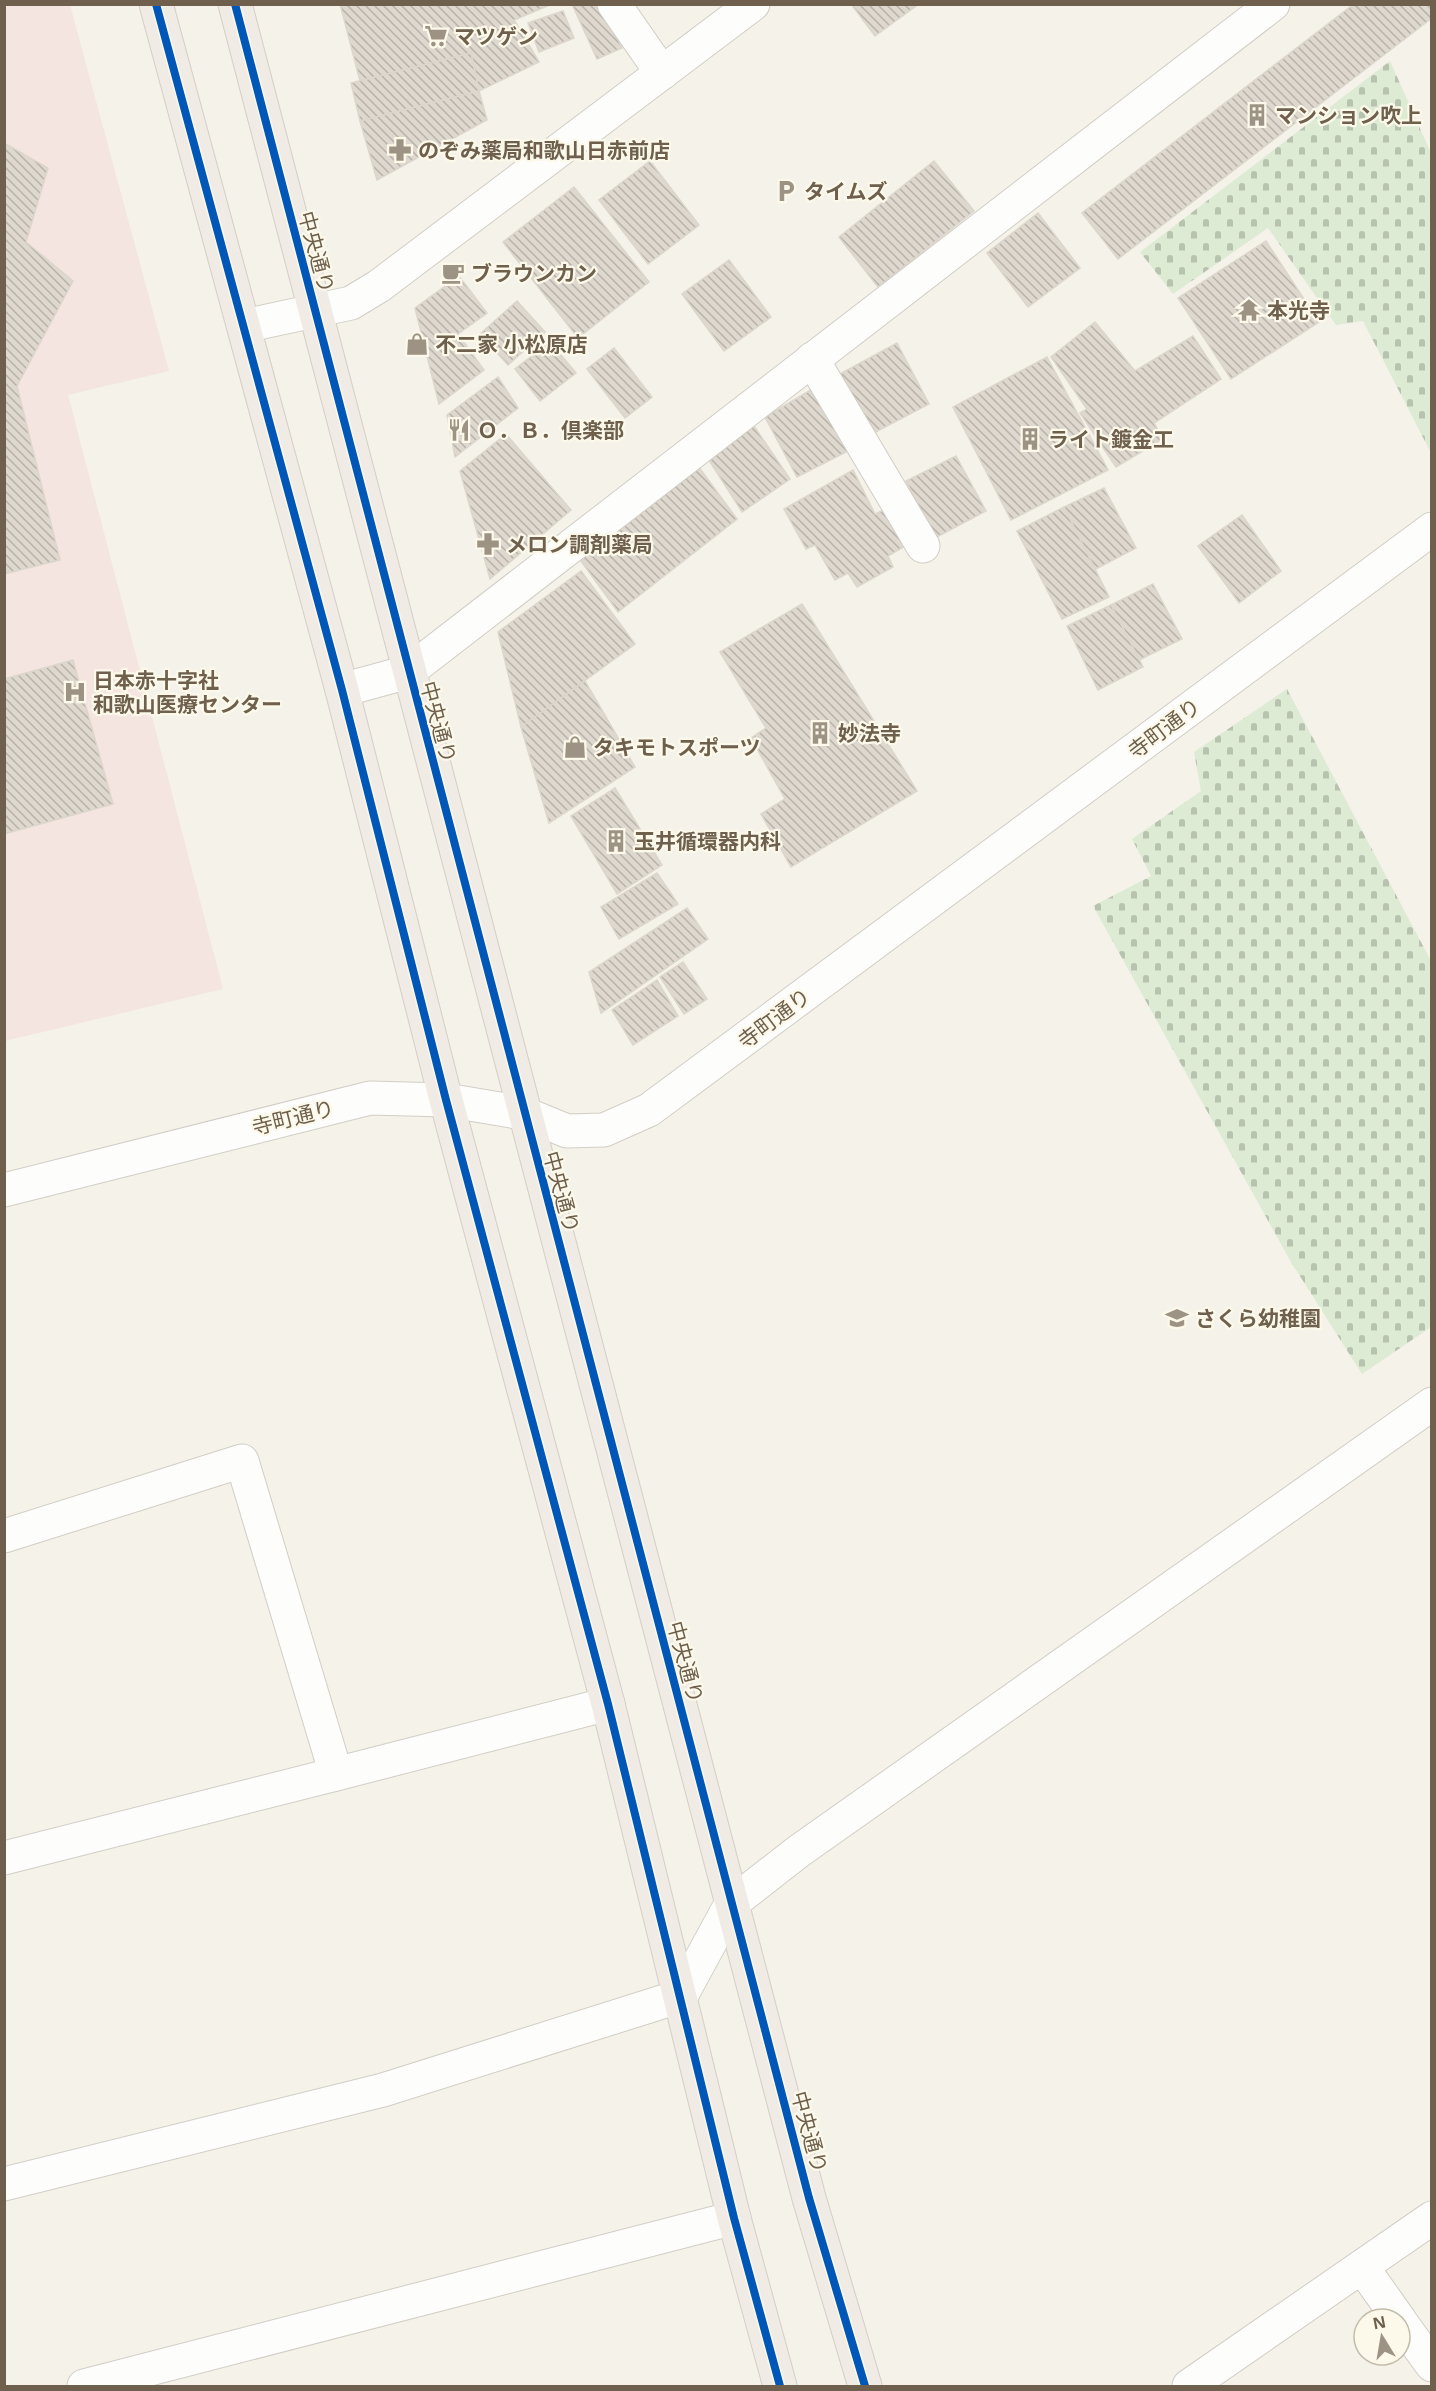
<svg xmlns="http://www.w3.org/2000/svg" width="1436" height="2391" font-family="'Noto Sans','Noto Sans JP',sans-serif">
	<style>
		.medical { fill: #f5e5e0 }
		.cemetery { fill: url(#cemetery-stones) }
		.building { fill: url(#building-back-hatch); stroke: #dcd6cc; stroke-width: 1.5 }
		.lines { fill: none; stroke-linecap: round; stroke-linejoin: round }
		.minor-casing { stroke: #d2cec6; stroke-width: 35 }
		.tertiary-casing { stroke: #d2cec6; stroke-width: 35 }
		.trunk-casing { stroke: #d3cec6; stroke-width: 35 }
		.minor { stroke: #fdfdfc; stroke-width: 33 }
		.tertiary { stroke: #fdfdfc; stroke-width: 33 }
		.trunk { stroke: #f0ece5; stroke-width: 33 }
		.cycleway-casing { stroke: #fcf9ea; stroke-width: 11 }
		.cycleway { stroke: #0057b8; stroke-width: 8 }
		.labels { text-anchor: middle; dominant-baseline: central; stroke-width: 4.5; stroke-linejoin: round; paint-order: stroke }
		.poi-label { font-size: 21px; font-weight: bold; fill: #6e604d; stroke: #fcf9ea; text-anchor: start }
		.street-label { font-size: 21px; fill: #6e604d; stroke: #fcf9ea }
	</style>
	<defs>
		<pattern id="cemetery-stones" width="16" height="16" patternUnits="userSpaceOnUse" patternTransform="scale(1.5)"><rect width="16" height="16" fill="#ddebd5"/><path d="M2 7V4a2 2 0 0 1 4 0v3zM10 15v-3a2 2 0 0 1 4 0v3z" fill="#b7c2af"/></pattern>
		<pattern id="building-back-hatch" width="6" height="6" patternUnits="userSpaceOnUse" patternTransform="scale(1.5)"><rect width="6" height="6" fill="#ded8cf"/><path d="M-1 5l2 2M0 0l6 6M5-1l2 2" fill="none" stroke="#b8b3aa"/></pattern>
	</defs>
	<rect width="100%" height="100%" fill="#f4f2e9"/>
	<!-- medical -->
	<path class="medical" d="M4,5H70L169,371L68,395L223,989L5,1041Z"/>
	<!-- cemetery -->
	<g class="cemetery">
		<path d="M1390,61L1431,153V453L1363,321L1336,325L1268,228L1173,294L1140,252Z"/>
		<path d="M1287,689L1431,961V1327L1362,1374L1291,1262L1093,906L1151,876L1132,839L1201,791L1194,752Z"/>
	</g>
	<!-- building -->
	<g class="building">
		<path d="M340,4H552L514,20L539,62L479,91L471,53L360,81Z"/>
		<path d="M572,4H601L622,48L597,59Z"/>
		<path d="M851,4H915L916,6L875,36Z"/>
		<path d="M1354,4H1432V18L1118,259L1082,213Z"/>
		<path d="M563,11L574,38L539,52L528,23Z"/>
		<path d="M471,53L479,91L360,121L351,83Z"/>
		<path d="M479,91L487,120L377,180L360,121Z"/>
		<path d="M4,143L48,168L26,242L73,281L17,386L60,560L4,574Z"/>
		<path d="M650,161L699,225L648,264L599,200Z"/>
		<path d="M934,161L974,211L878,287L839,237Z"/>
		<path d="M574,187L649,282L578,338L503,242Z"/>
		<path d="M1038,213L1080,268L1028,307L987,253Z"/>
		<path d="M1266,241L1319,322L1231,379L1178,298Z"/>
		<path d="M729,260L771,317L724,351L682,294Z"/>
		<path d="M459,276L487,313L458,334L484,370L439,404L415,308Z"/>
		<path d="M517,301L545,332L508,365L480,334Z"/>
		<path d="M1095,322L1135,371L1193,336L1221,379L1154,423L1163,439L1116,467L1080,413L1087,409L1051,357Z"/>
		<path d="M550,342L576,373L540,401L515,369Z"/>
		<path d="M897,343L929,404L870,435L838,375Z"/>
		<path d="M614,348L652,397L625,418L587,369Z"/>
		<path d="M1047,357L1108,470L1011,520L953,407Z"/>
		<path d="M498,377L518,408L455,457L447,415Z"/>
		<path d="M814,388L848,451L797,477L765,417Z"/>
		<path d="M754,426L790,479L742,512L707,457Z"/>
		<path d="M506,434L571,510L490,579L460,471Z"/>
		<path d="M956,456L986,511L935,538L906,481Z"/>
		<path d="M698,466L737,519L618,612L578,557Z"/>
		<path d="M853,470L875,514L886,509L905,546L888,556L893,567L857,587L848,573L835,580L815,545L806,549L784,509Z"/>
		<path d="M1104,488L1136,548L1094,570L1064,507Z"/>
		<path d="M1064,507L1109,597L1062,619L1017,531Z"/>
		<path d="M1242,515L1281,571L1239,603L1198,546Z"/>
		<path d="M581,571L635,644L521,727L498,632Z"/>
		<path d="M1153,584L1182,639L1139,660L1111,605Z"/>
		<path d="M802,604L917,791L791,867L761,814L785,799L751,738L766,728L720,652Z"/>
		<path d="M1111,605L1143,667L1098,690L1067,626Z"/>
		<path d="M73,660L113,804L4,834V679Z"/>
		<path d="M585,681L635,767L549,823L521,727Z"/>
		<path d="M615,788L662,865L617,894L571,816Z"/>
		<path d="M657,873L678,904L619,939L601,907Z"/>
		<path d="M687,908L708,939L601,1013L589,972Z"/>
		<path d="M683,962L707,999L684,1014L660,977Z"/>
		<path d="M657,980L678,1016L633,1045L612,1010Z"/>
	</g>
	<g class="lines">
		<!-- minor casing -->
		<g class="minor-casing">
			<g id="minor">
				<path d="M614,4L662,73"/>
				<path d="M244,326L351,303L379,286L753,4"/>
				<path d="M812,359L923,546"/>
				<path d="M342,690L408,672L1273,4"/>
				<path d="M4,1536L242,1461L336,1774L608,1704"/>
				<path d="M4,1858L336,1774"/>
				<path d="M4,2184L383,2090L681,1996L731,1904L799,1851L1432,1404"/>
				<path d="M1362,2267L1399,2319"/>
				<path d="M1400,2321L1432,2365"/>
				<path d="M84,2386L734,2218"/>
				<path d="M1189,2386L1432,2218"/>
			</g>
		</g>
		<!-- tertiary casing -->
		<g class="tertiary-casing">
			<path id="tertiary" d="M4,1190L370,1098L446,1100L523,1113L567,1131L604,1130L649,1110L1432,529"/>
		</g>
		<!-- trunk casing -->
		<g class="trunk-casing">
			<g id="trunk">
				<path d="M156,4L342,690L446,1100L608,1704L734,2218L780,2386"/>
				<path d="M235,4L809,2198L865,2386"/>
			</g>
		</g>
		<!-- minor -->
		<use href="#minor" class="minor"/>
		<!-- tertiary -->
		<use href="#tertiary" class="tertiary"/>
		<!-- trunk -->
		<use href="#trunk" class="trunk"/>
		<!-- cycleway casing -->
		<g class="cycleway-casing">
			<g id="cycleway">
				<path d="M156,4L342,690L446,1100L608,1704L734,2218L780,2386"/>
				<path d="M235,4L809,2198L865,2386"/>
			</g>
		</g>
		<!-- cycleway -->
		<use href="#cycleway" class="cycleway"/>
	</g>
	<!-- icons -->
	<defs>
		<g id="supermarket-bare" transform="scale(1.8)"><path d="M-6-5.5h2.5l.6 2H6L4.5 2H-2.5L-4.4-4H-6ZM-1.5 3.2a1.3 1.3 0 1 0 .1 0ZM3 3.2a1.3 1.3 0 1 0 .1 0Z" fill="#9d9384" stroke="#fcf9ea" stroke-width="2.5" paint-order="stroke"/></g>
		<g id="building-bare" transform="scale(1.8)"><path d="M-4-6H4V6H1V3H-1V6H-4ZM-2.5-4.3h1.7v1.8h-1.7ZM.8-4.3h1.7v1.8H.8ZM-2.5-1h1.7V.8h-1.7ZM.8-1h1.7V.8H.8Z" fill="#9d9384" stroke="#fcf9ea" stroke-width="2.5" paint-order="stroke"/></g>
		<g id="pharmacy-bare" transform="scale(1.8)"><path d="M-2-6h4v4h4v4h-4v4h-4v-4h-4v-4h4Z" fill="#9d9384" stroke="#fcf9ea" stroke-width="2.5" paint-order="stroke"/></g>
		<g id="parking-bare" transform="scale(1.8)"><path d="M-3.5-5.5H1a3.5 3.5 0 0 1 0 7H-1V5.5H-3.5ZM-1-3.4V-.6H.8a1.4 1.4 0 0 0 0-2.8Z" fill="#9d9384" stroke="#fcf9ea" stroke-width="2.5" paint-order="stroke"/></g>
		<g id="cafe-bare" transform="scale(1.8)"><path d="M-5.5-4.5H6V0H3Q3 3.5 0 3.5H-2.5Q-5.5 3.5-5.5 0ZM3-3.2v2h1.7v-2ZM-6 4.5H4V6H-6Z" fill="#9d9384" stroke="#fcf9ea" stroke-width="2.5" paint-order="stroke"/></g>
		<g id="temple-bare" transform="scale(1.8)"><path d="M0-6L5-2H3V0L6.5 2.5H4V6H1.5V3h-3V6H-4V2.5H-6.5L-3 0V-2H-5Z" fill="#9d9384" stroke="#fcf9ea" stroke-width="2.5" paint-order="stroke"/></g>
		<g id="shop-bare" transform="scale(1.8)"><path d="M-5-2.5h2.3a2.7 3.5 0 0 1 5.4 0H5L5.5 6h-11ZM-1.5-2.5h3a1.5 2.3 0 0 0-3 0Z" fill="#9d9384" stroke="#fcf9ea" stroke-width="2.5" paint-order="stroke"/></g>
		<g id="restaurant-bare" transform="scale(1.8)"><path d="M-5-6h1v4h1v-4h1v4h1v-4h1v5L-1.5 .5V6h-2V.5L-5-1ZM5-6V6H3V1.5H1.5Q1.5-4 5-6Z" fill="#9d9384" stroke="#fcf9ea" stroke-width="2.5" paint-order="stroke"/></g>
		<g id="hospital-bare" transform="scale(1.8)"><path d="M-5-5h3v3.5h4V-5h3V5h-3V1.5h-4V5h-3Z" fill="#9d9384" stroke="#fcf9ea" stroke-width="2.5" paint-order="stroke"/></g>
		<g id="school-bare" transform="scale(1.8)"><path d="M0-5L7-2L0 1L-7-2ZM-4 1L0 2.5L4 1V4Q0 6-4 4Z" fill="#9d9384" stroke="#fcf9ea" stroke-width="2.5" paint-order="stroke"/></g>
	</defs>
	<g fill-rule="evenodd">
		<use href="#supermarket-bare" x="436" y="36"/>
		<use href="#building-bare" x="1257" y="115"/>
		<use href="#pharmacy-bare" x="400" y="150"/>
		<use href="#parking-bare" x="786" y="191"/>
		<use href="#cafe-bare" x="453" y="273"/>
		<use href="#temple-bare" x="1249" y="310"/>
		<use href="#shop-bare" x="417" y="344"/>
		<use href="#restaurant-bare" x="459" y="430"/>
		<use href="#building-bare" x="1030" y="439"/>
		<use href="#pharmacy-bare" x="488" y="544"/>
		<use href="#hospital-bare" x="75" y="692"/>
		<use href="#building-bare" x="820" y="733"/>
		<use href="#shop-bare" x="575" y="747"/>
		<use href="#building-bare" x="616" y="841"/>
		<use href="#school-bare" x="1177" y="1318"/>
	</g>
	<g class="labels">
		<!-- poi labels -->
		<g class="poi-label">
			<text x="454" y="36">マツゲン</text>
			<text x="1275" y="115">マンション吹上</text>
			<text x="418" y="150">のぞみ薬局和歌山日赤前店</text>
			<text x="804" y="191">タイムズ</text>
			<text x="471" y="273">ブラウンカン</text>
			<text x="1267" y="310">本光寺</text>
			<text x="435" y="344">不二家 小松原店</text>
			<text x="477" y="430">Ｏ．Ｂ．倶楽部</text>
			<text x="1048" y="439">ライト鍍金工</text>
			<text x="506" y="544">メロン調剤薬局</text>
			<text x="93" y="680">日本赤十字社<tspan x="93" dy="24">和歌山医療センター</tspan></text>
			<text x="838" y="733">妙法寺</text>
			<text x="593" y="747">タキモトスポーツ</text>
			<text x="634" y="841">玉井循環器内科</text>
			<text x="1195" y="1318">さくら幼稚園</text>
		</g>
		<!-- street labels -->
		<g class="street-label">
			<text transform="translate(317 252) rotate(75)">中央通り</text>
			<text transform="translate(439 722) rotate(75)">中央通り</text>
			<text transform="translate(1164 728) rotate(-37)">寺町通り</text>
			<text transform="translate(774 1018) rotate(-37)">寺町通り</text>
			<text transform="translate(293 1117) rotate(-14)">寺町通り</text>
			<text transform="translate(562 1192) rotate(75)">中央通り</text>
			<text transform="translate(686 1662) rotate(75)">中央通り</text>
			<text transform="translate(810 2132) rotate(75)">中央通り</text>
		</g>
	</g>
	<!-- border -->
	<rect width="1436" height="2391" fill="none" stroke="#6e604d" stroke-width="12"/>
	<!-- north arrow -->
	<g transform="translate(1382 2337) rotate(349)"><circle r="28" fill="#fcf9ea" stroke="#c3bcab" stroke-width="1.5"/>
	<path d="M0-4.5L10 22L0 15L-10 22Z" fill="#9d9384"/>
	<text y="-9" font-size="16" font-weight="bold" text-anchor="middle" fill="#6e604d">N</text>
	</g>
</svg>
